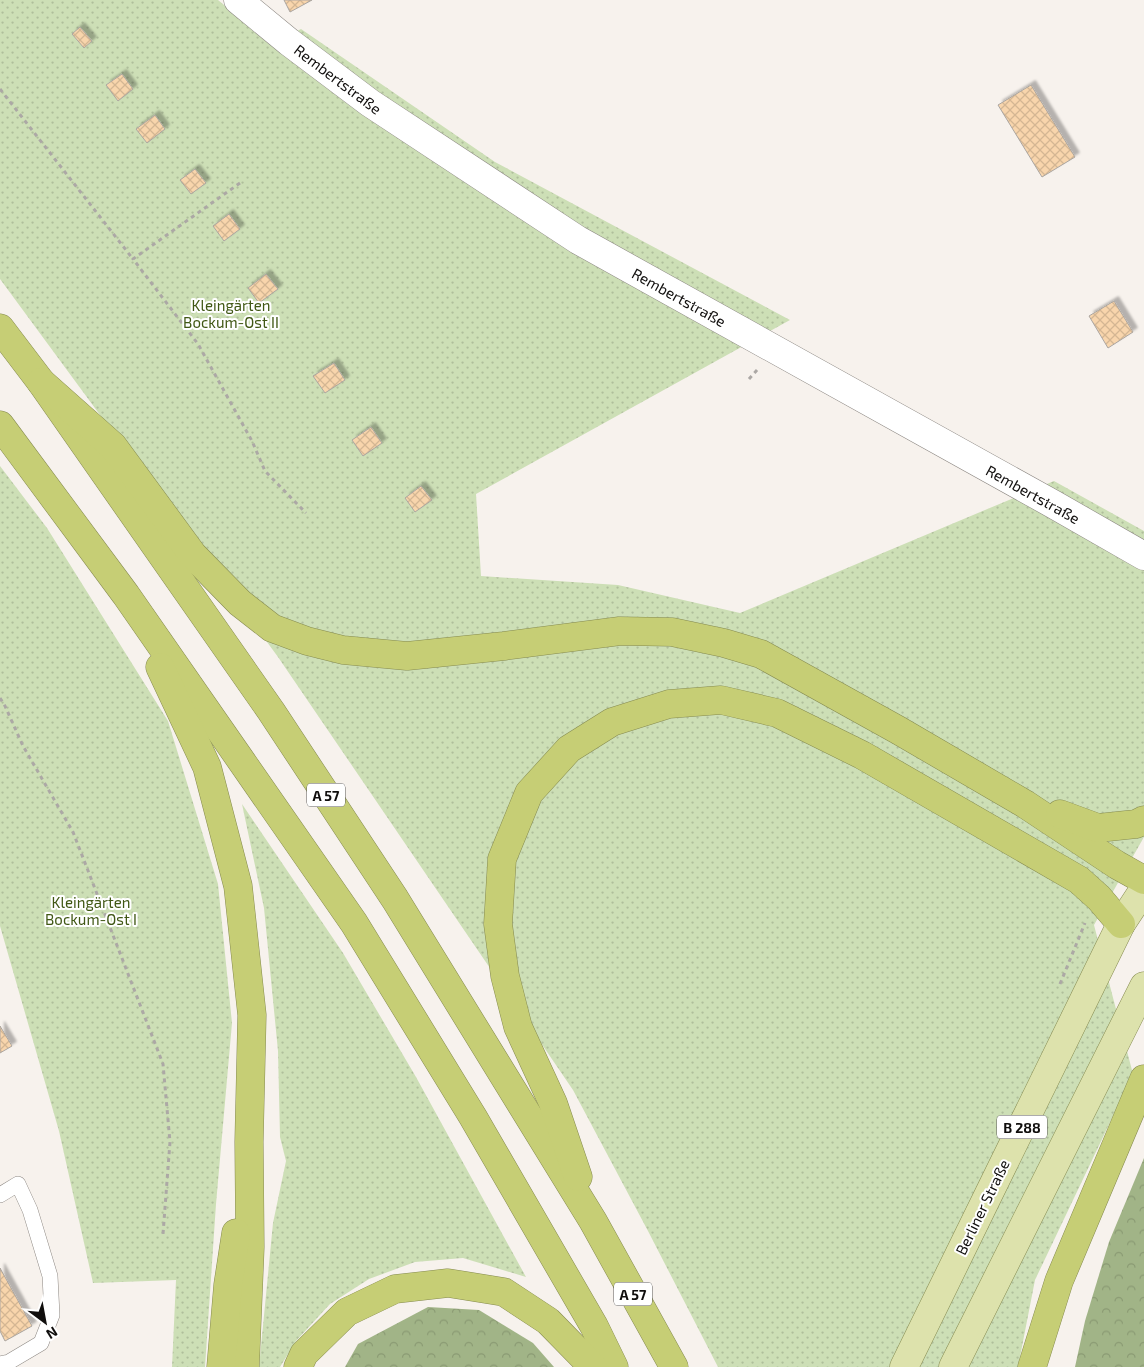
<svg xmlns="http://www.w3.org/2000/svg" width="1144" height="1367" font-family="'Exo 2',sans-serif">
	<style>
		.grass { fill: url(#grass-dots) }
		.forest { fill: url(#forest-crowns) }
		.building { fill: url(#building-cross-hatch); stroke: #aba6a1; filter: url(#shadow) }
		.lines { fill: none; stroke-linecap: round; stroke-linejoin: round }
		.service-casing { stroke: #8c8782; stroke-width: 16 }
		.minor-casing { stroke: #8c8782; stroke-width: 29 }
		.primary-casing { stroke: #868b51; stroke-width: 29 }
		.motorway-casing { stroke: #868b51; stroke-width: 29 }
		.path { stroke: #aca8a5; stroke-width: 3; stroke-dasharray: 4 4; stroke-linecap: butt }
		.service { stroke: #fff; stroke-width: 15 }
		.minor { stroke: #fff; stroke-width: 28 }
		.primary { stroke: #dde2ac; stroke-width: 28 }
		.motorway { stroke: #c6ce75; stroke-width: 28 }
		.labels { text-anchor: middle; dominant-baseline: central; stroke-width: 4; stroke-linejoin: round; paint-order: stroke }
		.shield { fill: #fff; stroke: #585656; stroke-width: 1 }
		.shield-label { font-size: 14px; font-weight: bold; fill: #100e0d }
		.street-label { font-size: 15px; fill: #100e0d; stroke: #fff }
		.park-label { font-size: 15px; fill: #405714; stroke: #fff }
	</style>
	<defs>
		<pattern id="grass-dots" width="8" height="8" patternUnits="userSpaceOnUse" patternTransform="scale(1.25)"><rect width="8" height="8" fill="#cddfb6"/><path d="M2 2h.1M6 6h.1" fill="none" stroke="#afbe9b" stroke-width="1.8" stroke-linecap="round"/></pattern>
		<pattern id="forest-crowns" width="20" height="18" patternUnits="userSpaceOnUse" patternTransform="scale(1.25)"><rect width="20" height="18" fill="#a1b487"/><path d="M2 6a3 3 0 1 1 6 0M12 15a3 3 0 1 1 6 0" fill="none" stroke="#8a9a73"/></pattern>
		<pattern id="building-cross-hatch" width="8" height="8" patternUnits="userSpaceOnUse" patternTransform="scale(1.25)"><rect width="8" height="8" fill="#f8d5ac"/><path d="M0 0l8 8M0 8l8-8" fill="none" stroke="#d4b693"/></pattern>
		<filter id="shadow"><feDropShadow dx="4.5" dy="-4.5" stdDeviation="1" flood-color="#0004"/></filter>
	</defs>
	<rect width="100%" height="100%" fill="#f7f2ed"/>
	<!-- grass -->
	<g class="grass">
		<path d="M0,0H218L271,44L301,29L495,162L790,320L476,494L481,576L618,585L740,613L1054,481L1144,531V837L1094,925L1133,1074L1035,1280L1018,1367H718L648,1231L573,1090L278,657L0,279Z"/>
		<path d="M0,466L47,528L168,721L218,884L232,1023L216,1204L205,1367H172L176,1280L93,1283L59,1131L0,926Z"/>
		<path d="M242,804L343,953L416,1077L526,1277L463,1258L415,1262L369,1279L330,1304L296,1341L280,1367H259L273,1223L286,1161L280,1137L278,1051L264,908Z"/>
	</g>
	<!-- forest -->
	<g class="forest">
		<path d="M1144,1158V1367H1075L1085,1321L1109,1242Z"/>
		<path d="M428,1307L479,1310L533,1343L554,1367H345L358,1344Z"/>
	</g>
	<!-- building -->
	<g class="building">
		<path d="M284,0H312L290,12Z"/>
		<path d="M80,27L92,41L84,48L72,34Z"/>
		<path d="M122,74L133,89L118,101L106,85Z"/>
		<path d="M1031,85L1075,157L1042,177L998,105Z"/>
		<path d="M155,115L165,129L147,143L136,129Z"/>
		<path d="M195,169L206,183L191,194L180,180Z"/>
		<path d="M229,214L240,229L224,241L213,226Z"/>
		<path d="M266,274L278,289L259,303L248,288Z"/>
		<path d="M1114,301L1133,332L1108,348L1089,316Z"/>
		<path d="M334,363L345,380L325,393L313,376Z"/>
		<path d="M371,427L382,443L363,456L352,440Z"/>
		<path d="M421,486L432,500L415,512L405,498Z"/>
		<path d="M0,1026L12,1046L0,1053Z"/>
		<path d="M0,1268L32,1326L5,1341L0,1331Z"/>
	</g>
	<g class="lines">
		<!-- service casing -->
		<g class="service-casing">
			<path id="service" d="M0,1195L18,1184L30,1210L50,1276L52,1315L41,1343L9,1362L0,1364"/>
		</g>
		<!-- minor casing -->
		<g class="minor-casing">
			<path id="minor" d="M238,0L289,42L370,103L578,240L1053,504L1144,556"/>
		</g>
		<!-- primary casing -->
		<g class="primary-casing">
			<g id="primary">
				<path d="M904,1367L1121,924L1144,889"/>
				<path d="M953,1367L1144,986"/>
			</g>
		</g>
		<!-- motorway casing -->
		<g class="motorway-casing">
			<g id="motorway">
				<path d="M0,328L41,382L271,711L395,899L593,1221L674,1367"/>
				<path d="M41,382L113,446L193,555L240,603L272,628L307,641L343,650L407,656L504,646L620,631L672,632L724,643L761,654L898,730L1025,804L1117,865L1144,880"/>
				<path d="M0,425L126,595L354,923L473,1117L594,1326L614,1367"/>
				<path d="M160,667L207,767L238,886L252,1015L249,1142L250,1247L245,1367"/>
				<path d="M1060,814L1098,828L1136,824L1144,820"/>
				<path d="M578,1177L553,1103L518,1027L505,976L498,924L502,859L529,793L569,749L612,722L669,704L721,700L777,713L862,755L1079,880L1099,898L1121,924"/>
				<path d="M221,1367L228,1285L236,1233"/>
				<path d="M298,1367L304,1354L347,1312L395,1289L448,1283L504,1292L548,1321L593,1367"/>
				<path d="M1032,1367L1059,1281L1144,1079"/>
			</g>
		</g>
		<!-- path -->
		<g class="path">
			<path d="M0,89L133,259"/>
			<path d="M240,183L133,259L198,344L252,441L265,471L306,513"/>
			<path d="M749,379L758,369"/>
			<path d="M0,698L5,706L23,746L73,832L163,1064L170,1142L163,1234"/>
			<path d="M1060,984L1085,923"/>
		</g>
		<!-- service -->
		<use href="#service" class="service"/>
		<!-- minor -->
		<use href="#minor" class="minor"/>
		<!-- primary -->
		<use href="#primary" class="primary"/>
		<!-- motorway -->
		<use href="#motorway" class="motorway"/>
	</g>
	<g class="labels">
		<!-- shield labels -->
		<g class="shield">
			<rect x="307" y="783.5" width="38" height="23" rx="4"/>
			<rect x="997" y="1115.5" width="50" height="23" rx="4"/>
			<rect x="614" y="1282.5" width="38" height="23" rx="4"/>
		</g>
		<g class="shield-label">
			<text x="326" y="795">A 57</text>
			<text x="1022" y="1127">B 288</text>
			<text x="633" y="1294">A 57</text>
		</g>
		<!-- street labels -->
		<g class="street-label">
			<text transform="translate(338 79) rotate(37)">Rembertstraße</text>
			<text transform="translate(679 297) rotate(29)">Rembertstraße</text>
			<text transform="translate(1033 494) rotate(29)">Rembertstraße</text>
			<text transform="translate(982 1207) rotate(-64)">Berliner Straße</text>
		</g>
		<!-- park labels -->
		<g class="park-label">
			<text x="231" y="305">Kleingärten<tspan x="231" dy="17">Bockum-Ost II</tspan></text>
			<text x="91" y="902">Kleingärten<tspan x="91" dy="17">Bockum-Ost I</tspan></text>
		</g>
	</g>
	<!-- north arrow -->
	<g transform="translate(45 1322) rotate(148)" stroke="#ffffff" stroke-width="4" paint-order="stroke">
	<path d="M0-4L9 19L0 12L-9 19Z" fill="#100e0d"/>
	<text y="-8" font-size="14" font-weight="bold" text-anchor="middle" fill="#100e0d">N</text>
	</g>
</svg>
